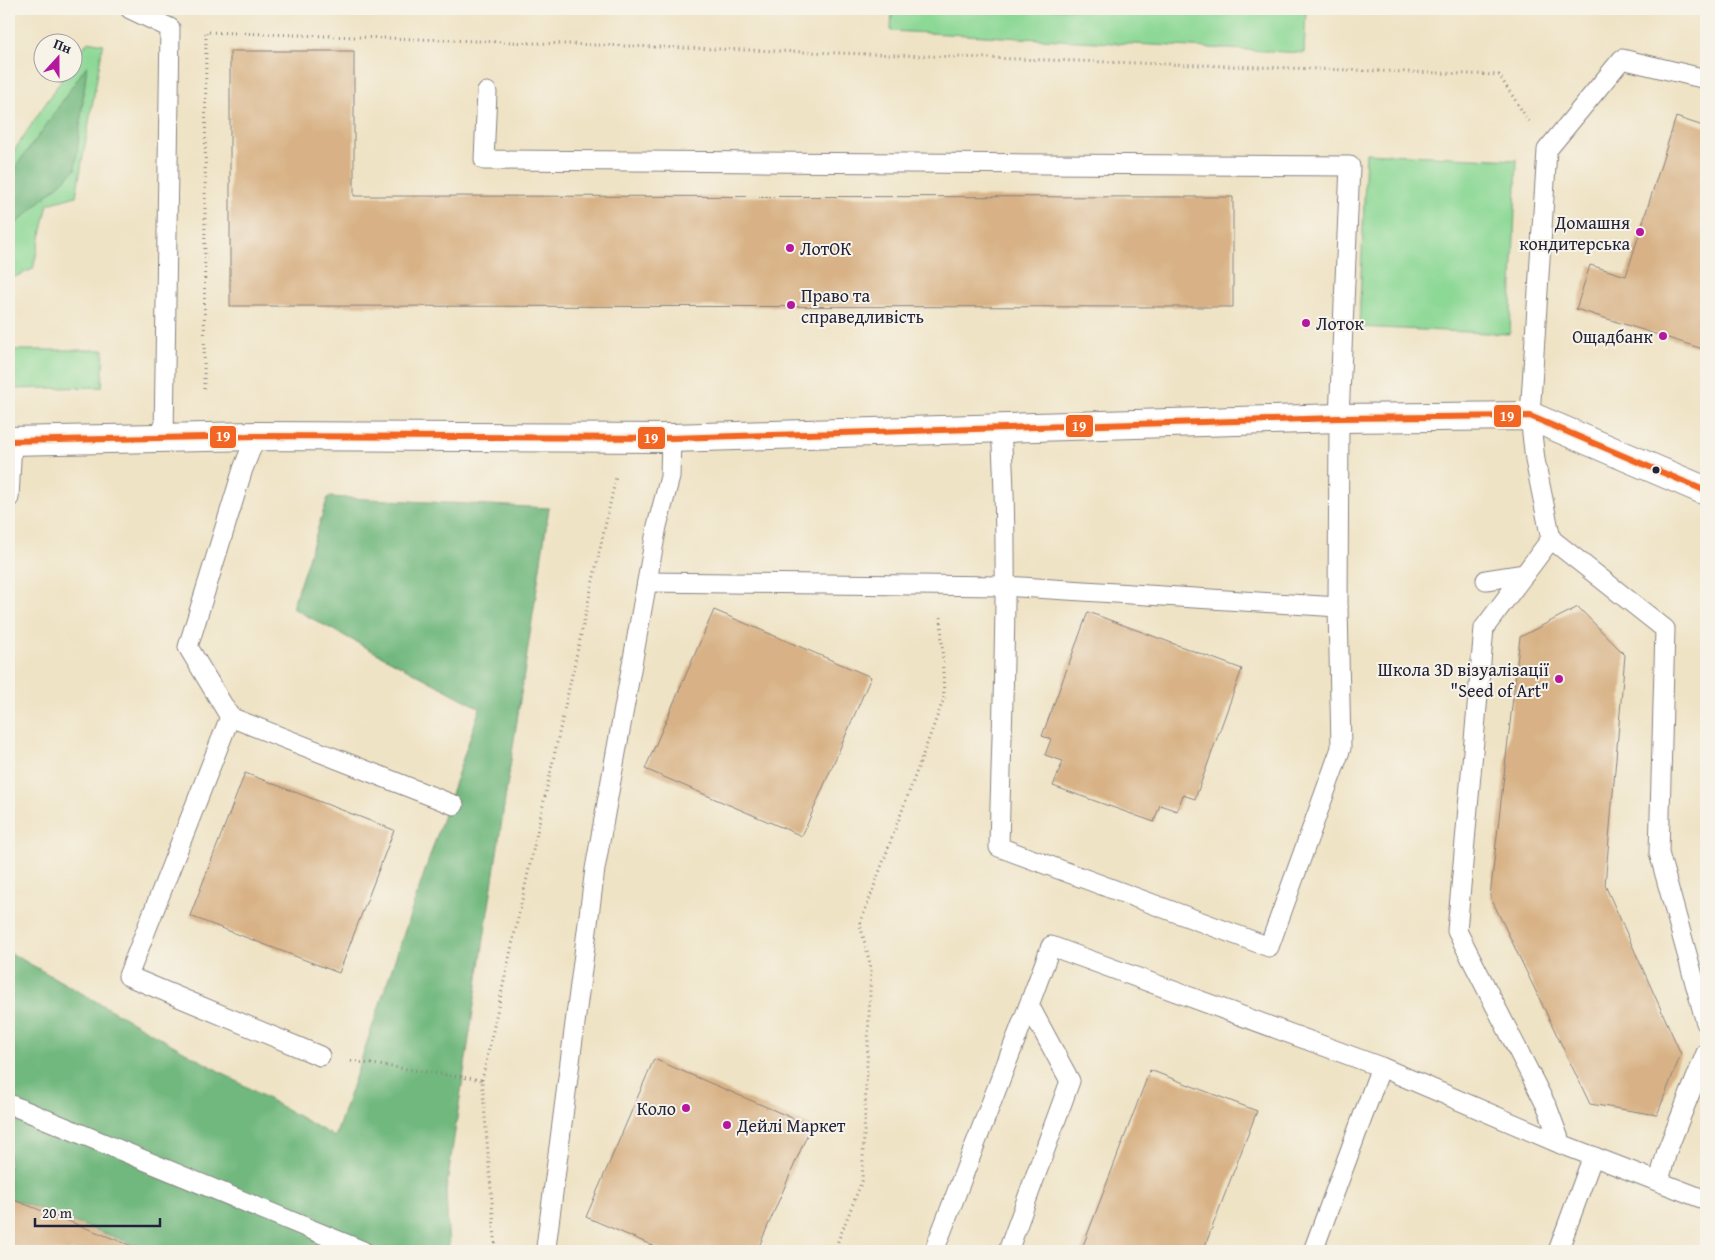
<svg xmlns="http://www.w3.org/2000/svg" width="1715" height="1260" font-family="'Gentium Book Plus',serif">
	<style>
		.green { fill: #8cd895; stroke: #577d68 }
		.forest { fill: #71b87e; stroke: #4a6d5c }
		.building { fill: #d8b286 }
		.lines { fill: none; stroke-linecap: round; stroke-linejoin: round }
		.lane-casing { stroke: #888280; stroke-width: 21 }
		.street-casing { stroke: #888280; stroke-width: 30 }
		.path { stroke: #888280; stroke-width: 3; stroke-dasharray: 1 4; stroke-linecap: butt }
		.lane { stroke: #fff; stroke-width: 19 }
		.street { stroke: #fff; stroke-width: 28 }
		.bus-1-casing { stroke: #f7f3e8; stroke-width: 10 }
		.bus-1 { stroke: #f26522; stroke-width: 6 }
		.poi-dot { fill: #b5179e; stroke: #f7f3e8; stroke-width: 2 }
		.bus-dot { fill: #22223b; stroke: #f7f3e8; stroke-width: 2 }
		.labels { text-anchor: middle; dominant-baseline: central; stroke-width: 4; stroke-linejoin: round; paint-order: stroke }
		.poi-label { font-size: 18px; fill: #22223b; stroke: #f7f3e8; text-anchor: end }
		.line-badge { stroke: #f7f3e8; stroke-width: 2 }
		.badge-label { font-size: 14px; text-anchor: middle; font-weight: bold; fill: #fff }
	</style>
	<rect width="100%" height="100%" fill="#f7f3e8"/>
	<filter id="ink" filterUnits="userSpaceOnUse"><feTurbulence type="fractalNoise" baseFrequency=".02" numOctaves="2"/><feDisplacementMap in="SourceGraphic" scale="10" xChannelSelector="R" yChannelSelector="G"/><feConvolveMatrix kernelMatrix="1 2 1 2 8 2 1 2 1" color-interpolation-filters="sRGB"/></filter>
	<filter id="wash" filterUnits="userSpaceOnUse"><feTurbulence type="fractalNoise" baseFrequency=".0096" numOctaves="4" result="noise"/><feDisplacementMap in="SourceGraphic" scale="20" xChannelSelector="R" yChannelSelector="G"/><feGaussianBlur stdDeviation="1.12" result="paint"/><feColorMatrix in="noise" values="0 0 0 0 0 0 0 0 0 0 0 0 0 0 0 0 0 1.4 0 .05"/><feComposite in="paint" operator="in"/></filter>
	<g filter="url(#wash)">
		<rect width="100%" height="100%" fill="#efe3c5"/>
		<!-- green -->
		<g class="green">
			<path d="M892,9H1306L1304,53L891,31Z"/>
			<path d="M88,41L103,44L76,196L48,204L33,269L10,279L9,283V158L66,73L72,72L73,63Z"/>
			<path d="M1366,153L1517,160L1510,334L1359,327Z"/>
			<path d="M9,350H104L102,387L9,389Z"/>
		</g>
		<!-- forest -->
		<g class="forest">
			<path d="M87,65L75,170L9,230V175L40,134Z"/>
			<path d="M328,497L549,508L446,1191L449,1251H151L9,1198V952L335,1137L480,708L292,608Z"/>
		</g>
		<g id="blocks">
			<!-- building -->
			<g class="building">
				<path d="M230,51H354V196L1233,197V307L230,306Z"/>
				<path d="M1676,117L1706,127V350L1576,309L1590,265L1626,276Z"/>
				<path d="M1578,607L1625,655L1605,885L1681,1054L1657,1115L1590,1104L1490,896L1520,637Z"/>
				<path d="M714,610L871,677L802,836L645,769Z"/>
				<path d="M1088,612L1242,669L1195,799L1183,795L1177,811L1160,805L1154,822L1053,786L1063,761L1045,755L1051,739L1042,736Z"/>
				<path d="M245,773L394,830L339,973L190,916Z"/>
				<path d="M654,1059L811,1126L757,1251H665L586,1217Z"/>
				<path d="M1150,1070L1257,1111L1203,1251H1081Z"/>
				<path d="M9,1198L145,1251H9Z"/>
			</g>
		</g>
	</g>
	<g filter="url(#ink)">
		<use href="#blocks" fill-opacity="0" stroke="#888280" stroke-width="1"/>
		<g class="lines">
			<!-- lane casing -->
			<g class="lane-casing">
				<g id="lane">
					<path d="M130,9L170,28L164,437"/>
					<path d="M487,92L484,160L1350,166L1339,418L1338,607L1341,748L1269,947L999,847C1002,708 1010,568 1001,429"/>
					<path d="M256,436L243,469L188,647L230,717L128,976L320,1056"/>
					<path d="M9,498L12,441"/>
					<path d="M1551,539L1665,629L1659,853L1706,1023"/>
					<path d="M1486,580L1525,574"/>
					<path d="M647,582L1004,586L1338,607"/>
					<path d="M230,717L454,805"/>
					<path d="M9,1104L363,1251"/>
					<path d="M1561,1144L1548,1109L1457,931L1484,628L1551,539L1535,460L1530,416L1547,150L1622,59L1706,79"/>
					<path d="M1659,1181L1667,1151L1706,1053"/>
					<path d="M547,1251L546,1247L595,869L657,526L670,477L671,438"/>
					<path d="M934,1251L1029,1005L1051,946L1381,1067L1561,1144L1706,1200"/>
					<path d="M1008,1251L1070,1081L1029,1005"/>
					<path d="M1313,1251L1381,1067"/>
					<path d="M1558,1251L1593,1156"/>
				</g>
			</g>
			<!-- street casing -->
			<g class="street-casing">
				<path id="street" d="M9,441L256,436L671,438L1339,418L1530,416L1706,491"/>
			</g>
			<!-- path -->
			<g class="path">
				<path d="M204,389L206,32L1499,75L1530,123"/>
				<path d="M351,1061L482,1080L496,1251"/>
				<path d="M482,1080L616,477"/>
				<path d="M834,1251L862,1181L871,968L860,924L944,698L941,617"/>
			</g>
			<!-- lane -->
			<use href="#lane" class="lane"/>
			<!-- street -->
			<use href="#street" class="street"/>
			<!-- bus-1 casing -->
			<g class="bus-1-casing">
				<path id="bus-1" d="M9,441L256,436L671,438L1339,418L1530,416L1706,491"/>
			</g>
			<!-- bus-1 -->
			<use href="#bus-1" class="bus-1"/>
		</g>
	</g>
	<!-- markers -->
	<g class="poi-dot">
		<circle cx="1640" cy="232" r="5"/>
		<circle cx="790" cy="248" r="5"/>
		<circle cx="791" cy="305" r="5"/>
		<circle cx="1306" cy="323" r="5"/>
		<circle cx="1663" cy="336" r="5"/>
		<circle cx="1559" cy="679" r="5"/>
		<circle cx="686" cy="1108" r="5"/>
		<circle cx="727" cy="1125" r="5"/>
	</g>
	<circle class="bus-dot" cx="1656" cy="470" r="4.5"/>
	<g class="labels">
		<!-- poi labels -->
		<g class="poi-label">
			<text x="1630" y="222">Домашня<tspan x="1630" dy="21">кондитерська</tspan></text>
			<text x="800" y="248" text-anchor="start">ЛотОК</text>
			<text x="801" y="295" text-anchor="start">Право та<tspan x="801" dy="21">справедливість</tspan></text>
			<text x="1316" y="323" text-anchor="start">Лоток</text>
			<text x="1653" y="336">Ощадбанк</text>
			<text x="1549" y="669">Школа 3D візуалізації<tspan x="1549" dy="21">"Seed of Art"</tspan></text>
			<text x="676" y="1108">Коло</text>
			<text x="737" y="1125" text-anchor="start">Дейлі Маркет</text>
		</g>
	</g>
	<g class="line-badge">
		<rect x="1493" y="404" width="29" height="24" rx="5" fill="#f26522"/>
		<rect x="1065" y="414" width="29" height="24" rx="5" fill="#f26522"/>
		<rect x="209" y="425" width="28" height="24" rx="5" fill="#f26522"/>
		<rect x="637" y="426" width="29" height="24" rx="5" fill="#f26522"/>
	</g>
	<g class="badge-label">
		<text x="1507" y="421">19</text>
		<text x="1079" y="431">19</text>
		<text x="223" y="441">19</text>
		<text x="651" y="443">19</text>
	</g>
	<!-- margin -->
	<rect width="1715" height="1260" fill="none" stroke="#f7f3e8" stroke-width="30"/>
	<!-- north arrow -->
	<g transform="translate(58 58) rotate(21)"><circle r="24" fill="#f7f3e8" stroke="#a29fa3"/>
	<path d="M0-4L9 19L0 12L-9 19Z" fill="#b5179e"/>
	<text y="-8" font-size="14" font-weight="bold" text-anchor="middle" fill="#22223b">Пн</text>
	</g>
	<!-- scale -->
	<path d="M35 1218v8h125v-8" fill="none" stroke="#22223b" stroke-width="2.5"/>
	<text x="42" y="1218" font-size="15" fill="#22223b" stroke="#f7f3e8" stroke-width="4" paint-order="stroke">20 m</text>
</svg>
